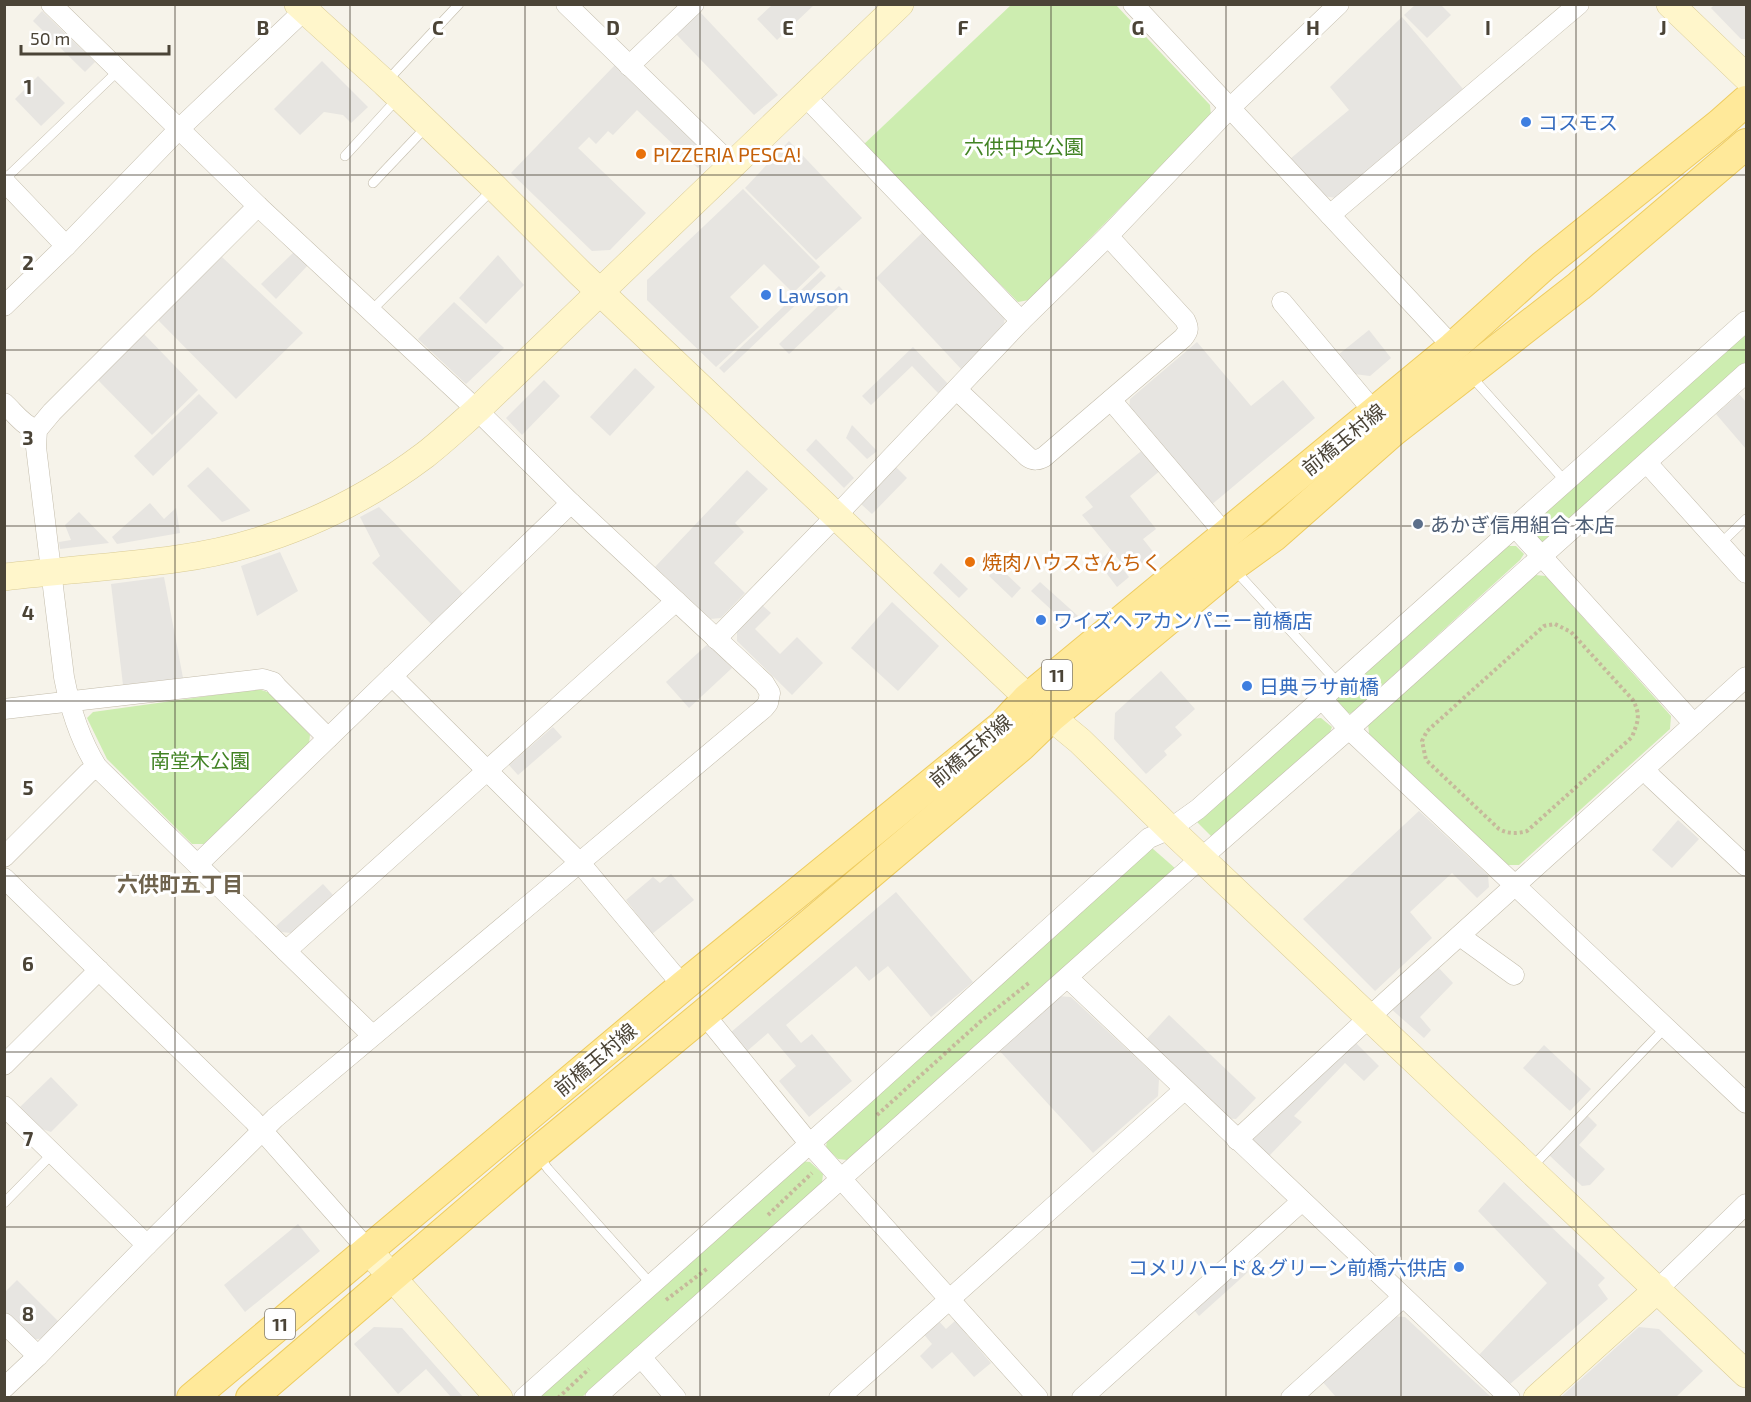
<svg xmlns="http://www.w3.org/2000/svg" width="1751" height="1402" font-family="'Exo 2','Noto Sans JP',sans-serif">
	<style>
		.green { fill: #cdedb0 }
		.parking { fill: #e7e5e1 }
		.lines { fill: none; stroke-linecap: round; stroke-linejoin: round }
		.lane-casing { stroke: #c3bcab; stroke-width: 10 }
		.street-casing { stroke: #c3bcab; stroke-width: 21 }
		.secondary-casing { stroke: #dacc96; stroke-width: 28 }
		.primary-casing { stroke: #eecc60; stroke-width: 32 }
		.path { stroke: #c6b99b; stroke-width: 4; stroke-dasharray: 3 3; stroke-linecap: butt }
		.lane { stroke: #fff; stroke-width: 9 }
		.street { stroke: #fff; stroke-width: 20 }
		.secondary { stroke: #fff6cb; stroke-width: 27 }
		.primary { stroke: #ffe99a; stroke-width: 30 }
		.grid { fill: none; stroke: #4b4437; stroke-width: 1.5; stroke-opacity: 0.55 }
		.shop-dot { fill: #3f7fe0; stroke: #fff; stroke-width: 2 }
		.food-dot { fill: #e8710a; stroke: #fff; stroke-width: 2 }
		.service-dot { fill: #5c6f8a; stroke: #fff; stroke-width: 2 }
		.labels { text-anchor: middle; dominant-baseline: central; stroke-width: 6; stroke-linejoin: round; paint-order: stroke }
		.shield { fill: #fff; stroke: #817c73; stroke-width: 1.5 }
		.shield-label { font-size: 18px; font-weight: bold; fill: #4b4437 }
		.shop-label { font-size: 20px; fill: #366cbe; stroke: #fff; text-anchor: start }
		.park-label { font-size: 20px; fill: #428324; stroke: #fff }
		.food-label { font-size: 20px; fill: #c56008; stroke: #fff; text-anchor: start }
		.street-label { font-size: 20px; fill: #4b4437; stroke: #fff }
		.service-label { font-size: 20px; fill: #4e5e75; stroke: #fff; text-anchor: start }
		.neighbourhood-label { font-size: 21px; font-weight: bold; fill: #6f634d; stroke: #fff }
		.grid-label { font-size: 20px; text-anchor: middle; font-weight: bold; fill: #4b4437; stroke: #fff; stroke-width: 6; stroke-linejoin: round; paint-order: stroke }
	</style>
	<rect width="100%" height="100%" fill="#f6f3ea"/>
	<!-- green -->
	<g class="green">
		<path d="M1011,5H1116L1210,105L1211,116L1029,300L1018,302L863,145Z"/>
		<path d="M1746,333V362L1545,541L1540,542L1530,532L1531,526Z"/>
		<path d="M1507,546H1516L1524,554L1520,560L1353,712L1346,715L1336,704L1339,694Z"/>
		<path d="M1535,575L1546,576L1671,716L1670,729L1519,865H1506L1369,734L1368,723Z"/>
		<path d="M258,689L271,693L310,735L309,744L204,844H192L107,759L87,718L93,712Z"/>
		<path d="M1321,718L1332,727L1329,735L1212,837L1197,822L1311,719Z"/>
		<path d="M1152,848L1176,869L847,1160L838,1159L826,1148L827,1139Z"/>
		<path d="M800,1161L810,1162L823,1174L822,1183L582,1397L536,1398Z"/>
	</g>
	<!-- parking -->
	<g class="parking">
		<path d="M1440,4L1451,15L1427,38L1404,15L1415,5Z"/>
		<path d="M1715,4L1746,5V39H1741L1711,8Z"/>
		<path d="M772,5V4L814,5L777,40L757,19Z"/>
		<path d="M42,11L95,62L85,72L33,21Z"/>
		<path d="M700,12L778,95L754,115L676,34Z"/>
		<path d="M1402,17L1463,89L1336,198L1323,196L1290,159L1349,110L1330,87Z"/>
		<path d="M322,61L368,107L351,123L343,115L324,112L300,135L274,109Z"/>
		<path d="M615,65L710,156L698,168L637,110L613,135L608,131L596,144L589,137L578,148L646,213L610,250L592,251L511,173Z"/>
		<path d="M38,76L65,103L41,126L15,99Z"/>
		<path d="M789,141L862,218L816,260L745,188Z"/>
		<path d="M743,189L820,267L793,293L764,264L730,297L759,327L716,367L647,300V280Z"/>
		<path d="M923,232L1005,318L1002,331L963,371L876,278Z"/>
		<path d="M294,252L308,265L276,299L261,284Z"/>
		<path d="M498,255L524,285L486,324L459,298Z"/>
		<path d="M222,257L303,333L236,399L157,319Z"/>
		<path d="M821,271L826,276L724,373L719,368Z"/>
		<path d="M839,286L849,297L789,354L779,344Z"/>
		<path d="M454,302L504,348L466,384L418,339Z"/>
		<path d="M1369,330L1391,358L1370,376L1354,374L1338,355Z"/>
		<path d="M143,333L198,390L152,435L96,378Z"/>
		<path d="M1197,342L1251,406L1283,380L1315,418L1210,506L1129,410L1130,399Z"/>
		<path d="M913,347L948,384L938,393L912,366L871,405L862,396Z"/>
		<path d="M635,368L655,387L610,436L590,417Z"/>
		<path d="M544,380L560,396L522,435L506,418Z"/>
		<path d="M199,394L218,413L153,476L134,456Z"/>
		<path d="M1739,394L1746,402V449L1716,414Z"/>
		<path d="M852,425L877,451L867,459L846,438Z"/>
		<path d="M816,439L854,478L844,488L806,450Z"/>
		<path d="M1145,448L1162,469L1130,496L1156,529L1143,539L1154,553L1130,573L1082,515L1093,507L1085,497Z"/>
		<path d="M208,467L250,510V511L222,522L187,486Z"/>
		<path d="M896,467L907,478L872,514L861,504Z"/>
		<path d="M747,470L768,489L735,523L744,532L714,563L745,593L721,618L710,619L655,567Z"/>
		<path d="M150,503L164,519L176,508L180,533L117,544L112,537Z"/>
		<path d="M379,507L464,595L433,626L372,563L380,556L360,517Z"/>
		<path d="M79,512L109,543L60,549L59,542L71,540L65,525Z"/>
		<path d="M280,552L298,591L257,616L241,566Z"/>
		<path d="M1109,552L1129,577L1117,587L1098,562Z"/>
		<path d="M941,563L968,589L959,598L933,573Z"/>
		<path d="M998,566L1021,588L1012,598L989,576Z"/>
		<path d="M164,577L183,678L123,685L111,584Z"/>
		<path d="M1040,582L1078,616L1069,626L1031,591Z"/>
		<path d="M892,602L939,646L898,691L851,648Z"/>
		<path d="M762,605L771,613L755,629L780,654L797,637L823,663L792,695L737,641V630Z"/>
		<path d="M709,643L732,668L689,708L666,682Z"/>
		<path d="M1161,671L1195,709L1175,727L1182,735L1164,751L1167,755L1146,774L1114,739L1115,713Z"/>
		<path d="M553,727L562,737L518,775L509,765Z"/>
		<path d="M1419,811L1488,875L1489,887L1477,898L1452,873L1410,912L1432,938L1375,991L1303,919Z"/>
		<path d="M1678,820L1699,839L1672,868L1652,850Z"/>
		<path d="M671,874L694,900L652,934L626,900L653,877L660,883Z"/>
		<path d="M323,884L333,895L291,933L281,932L276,926Z"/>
		<path d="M896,892L973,982L931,1017L888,966L869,981L856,966L786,1025L801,1043L812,1034L852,1081L809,1117L779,1081L796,1066L768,1033L746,1052L730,1033Z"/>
		<path d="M1435,964L1453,983L1420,1017L1431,1030L1424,1038L1389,1007Z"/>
		<path d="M1057,996L1071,997L1159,1079L1158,1096L1093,1153L998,1049Z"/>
		<path d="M1169,1015L1256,1098L1236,1119L1223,1118L1144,1042Z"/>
		<path d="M1353,1040L1379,1066L1364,1081L1345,1063L1294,1116L1302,1122L1268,1157L1252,1143V1130Z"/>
		<path d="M1544,1045L1591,1089L1570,1111L1523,1068Z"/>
		<path d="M51,1077L78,1105L51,1132L42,1129L20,1107Z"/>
		<path d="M1587,1115L1597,1125L1579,1145L1605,1169L1590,1185L1582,1186L1549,1155Z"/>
		<path d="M1504,1182L1605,1278L1598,1285L1608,1299L1509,1385L1479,1355L1547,1283L1478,1211Z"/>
		<path d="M298,1224L320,1251L245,1312L224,1285Z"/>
		<path d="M1240,1263L1248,1272L1199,1316L1191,1306Z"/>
		<path d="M17,1280L60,1323L45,1338L31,1340L5,1313V1292Z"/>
		<path d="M1390,1316L1405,1317L1491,1397H1336L1321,1380Z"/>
		<path d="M936,1318L946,1329L955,1321L991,1363L974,1377L952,1352L932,1369L920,1356L932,1344L921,1331Z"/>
		<path d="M374,1327L402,1328L463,1397H451L426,1369L398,1394L354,1344Z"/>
		<path d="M1639,1327L1659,1329L1703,1371L1676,1397H1561Z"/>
	</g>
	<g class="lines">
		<!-- lane casing -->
		<g class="lane-casing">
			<g id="lane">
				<path d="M387,81L459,4"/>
				<path d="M345,156L398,98"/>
				<path d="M4,180L119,70"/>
				<path d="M373,183L427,126"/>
				<path d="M371,311L492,190"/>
				<path d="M1471,376L1565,481"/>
				<path d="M1720,544L1746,519"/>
				<path d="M1234,569L1339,684"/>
				<path d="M538,1155L548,1169L651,1284"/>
				<path d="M1532,1167L1666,1027"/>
				<path d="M4,1203L53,1153"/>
			</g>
		</g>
		<!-- street casing -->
		<g class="street-casing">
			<g id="street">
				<path d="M566,4L732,165"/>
				<path d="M1133,4L1453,347"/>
				<path d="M629,66L694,4"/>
				<path d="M805,96L1021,321"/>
				<path d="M4,181L66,246"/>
				<path d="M258,206L52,412L37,430L36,447L64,677C70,708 80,740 97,767L372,1035"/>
				<path d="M1330,215L1579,4"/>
				<path d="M1282,302L1375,413"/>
				<path d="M4,306L66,246L179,129L311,4"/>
				<path d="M957,390L1028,457C1034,461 1038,460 1044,457L1183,338C1189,331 1189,328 1185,320L1108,236"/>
				<path d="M1111,400L1225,534"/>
				<path d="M4,403C14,412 23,426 37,430"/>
				<path d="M1647,463L1746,573"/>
				<path d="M1515,527L1694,724"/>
				<path d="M716,639L836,516L1021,321L1108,236L1229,109L1339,4"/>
				<path d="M392,676L580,863L683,986"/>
				<path d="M1322,699L1349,729L1746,1103"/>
				<path d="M4,709L263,679L273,682L277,687L328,738"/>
				<path d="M1645,769L1652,778L1746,866"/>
				<path d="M4,857L88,773L97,767"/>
				<path d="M198,864L571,503"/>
				<path d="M4,878L253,1120L367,1249"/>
				<path d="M1460,936L1514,975"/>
				<path d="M286,951L676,601"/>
				<path d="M1068,978L1510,1398"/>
				<path d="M704,1014L809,1143L1038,1398"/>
				<path d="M4,1065L99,970"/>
				<path d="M4,1106L147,1245"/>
				<path d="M1237,1140L1388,1000L1746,677"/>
				<path d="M1658,1289L1746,1204"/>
				<path d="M4,1323L38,1356"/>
				<path d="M641,1357L676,1398"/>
				<path d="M4,1388L38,1356L147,1245L275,1118L764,708L768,703L770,693L764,683L571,503L477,410L258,206L51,4"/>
				<path d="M524,1398L861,1098L1149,838L1170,829L1198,809L1746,321"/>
				<path d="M595,1398L1174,882L1349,729L1746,373"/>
				<path d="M839,1398L1184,1090"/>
				<path d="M1082,1398L1302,1201"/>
				<path d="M1291,1398L1403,1297"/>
			</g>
		</g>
		<!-- secondary casing -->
		<g class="secondary-casing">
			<g id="secondary">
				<path d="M298,4L385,83L495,188L580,273L1028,698L1080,741L1170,829L1746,1374"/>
				<path d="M1670,4L1746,77"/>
				<path d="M4,577C62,570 119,567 176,559C267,547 352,510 425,455C443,441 460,425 477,410L900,4"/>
				<path d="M367,1249L499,1398"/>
				<path d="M1537,1398L1658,1289"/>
			</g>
		</g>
		<!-- primary casing -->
		<g class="primary-casing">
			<g id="primary">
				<path d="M192,1398L683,986L1002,726L1028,698L1453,347L1543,266L1720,124L1746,101"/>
				<path d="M251,1398L536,1153L704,1014L1021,746L1051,717L1231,567L1274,536L1392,432L1579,286L1746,144"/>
			</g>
		</g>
		<!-- path -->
		<g class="path">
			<path d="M1555,624L1571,632L1633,700C1641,716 1638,721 1632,737L1527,831C1517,834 1508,834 1499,829L1426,760L1422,741L1427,731L1544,626Z"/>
			<path d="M877,1115L981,1021L1030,982"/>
			<path d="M768,1215L812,1173"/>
			<path d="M666,1300L708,1268"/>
			<path d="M558,1398L589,1369"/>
		</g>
		<!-- lane -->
		<use href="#lane" class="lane"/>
		<!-- street -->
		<use href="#street" class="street"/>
		<!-- secondary -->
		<use href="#secondary" class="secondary"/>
		<!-- primary -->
		<use href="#primary" class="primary"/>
	</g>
	<!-- grid -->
	<path class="grid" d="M175,4V1398M350,4V1398M525,4V1398M700,4V1398M876,4V1398M1051,4V1398M1226,4V1398M1401,4V1398M1576,4V1398M4,175H1746M4,350H1746M4,526H1746M4,701H1746M4,876H1746M4,1052H1746M4,1227H1746"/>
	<!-- markers -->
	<g class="shop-dot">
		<circle cx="1526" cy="122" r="6"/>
		<circle cx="766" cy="295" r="6"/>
		<circle cx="1041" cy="620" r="6"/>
		<circle cx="1247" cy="686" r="6"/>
		<circle cx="1459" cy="1267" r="6"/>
	</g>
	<g class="food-dot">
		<circle cx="641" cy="154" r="6"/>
		<circle cx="970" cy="562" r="6"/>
	</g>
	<circle class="service-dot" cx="1418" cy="524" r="6"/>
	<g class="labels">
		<!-- shield labels -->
		<g class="shield">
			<rect x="1042" y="660" width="30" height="30" rx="4.5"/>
			<rect x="265" y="1309" width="30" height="30" rx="4.5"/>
		</g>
		<g class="shield-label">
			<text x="1057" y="675">11</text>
			<text x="280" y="1324">11</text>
		</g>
		<!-- shop labels -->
		<g class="shop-label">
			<text x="1538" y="122">コスモス</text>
			<text x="778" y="295">Lawson</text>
			<text x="1053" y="620">ワイズヘアカンパニー前橋店</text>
			<text x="1259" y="686">日典ラサ前橋</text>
			<text x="1447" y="1267" text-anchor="end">コメリハード＆グリーン前橋六供店</text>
		</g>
		<!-- park labels -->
		<g class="park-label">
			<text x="1024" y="146">六供中央公園</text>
			<text x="200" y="760">南堂木公園</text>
		</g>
		<!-- food labels -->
		<g class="food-label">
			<text x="653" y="154">PIZZERIA PESCA!</text>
			<text x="982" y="562">焼肉ハウスさんちく</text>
		</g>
		<!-- street labels -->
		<g class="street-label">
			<text transform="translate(1343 439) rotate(-39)">前橋玉村線</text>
			<text transform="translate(970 750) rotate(-40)">前橋玉村線</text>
			<text transform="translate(595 1059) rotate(-40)">前橋玉村線</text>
		</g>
		<!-- service labels -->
		<g class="service-label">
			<text x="1430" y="524">あかぎ信用組合 本店</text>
		</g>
		<!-- neighbourhood labels -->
		<g class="neighbourhood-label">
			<text x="180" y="883">六供町五丁目</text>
		</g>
	</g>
	<g class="grid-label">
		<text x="263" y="35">B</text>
		<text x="438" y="35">C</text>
		<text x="613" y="35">D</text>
		<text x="788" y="35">E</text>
		<text x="963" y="35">F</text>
		<text x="1138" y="35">G</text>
		<text x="1313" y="35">H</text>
		<text x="1488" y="35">I</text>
		<text x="1663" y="35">J</text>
		<text x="28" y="94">1</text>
		<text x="28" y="270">2</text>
		<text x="28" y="445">3</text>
		<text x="28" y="620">4</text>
		<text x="28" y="795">5</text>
		<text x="28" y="971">6</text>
		<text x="28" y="1146">7</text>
		<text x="28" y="1321">8</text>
	</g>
	<!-- border -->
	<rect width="1751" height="1402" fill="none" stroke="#4b4437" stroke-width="12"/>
	<!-- scale -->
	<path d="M21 45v9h148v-9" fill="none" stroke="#4b4437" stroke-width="3"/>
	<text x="30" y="45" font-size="18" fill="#4b4437" stroke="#ffffff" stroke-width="4.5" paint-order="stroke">50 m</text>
</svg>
